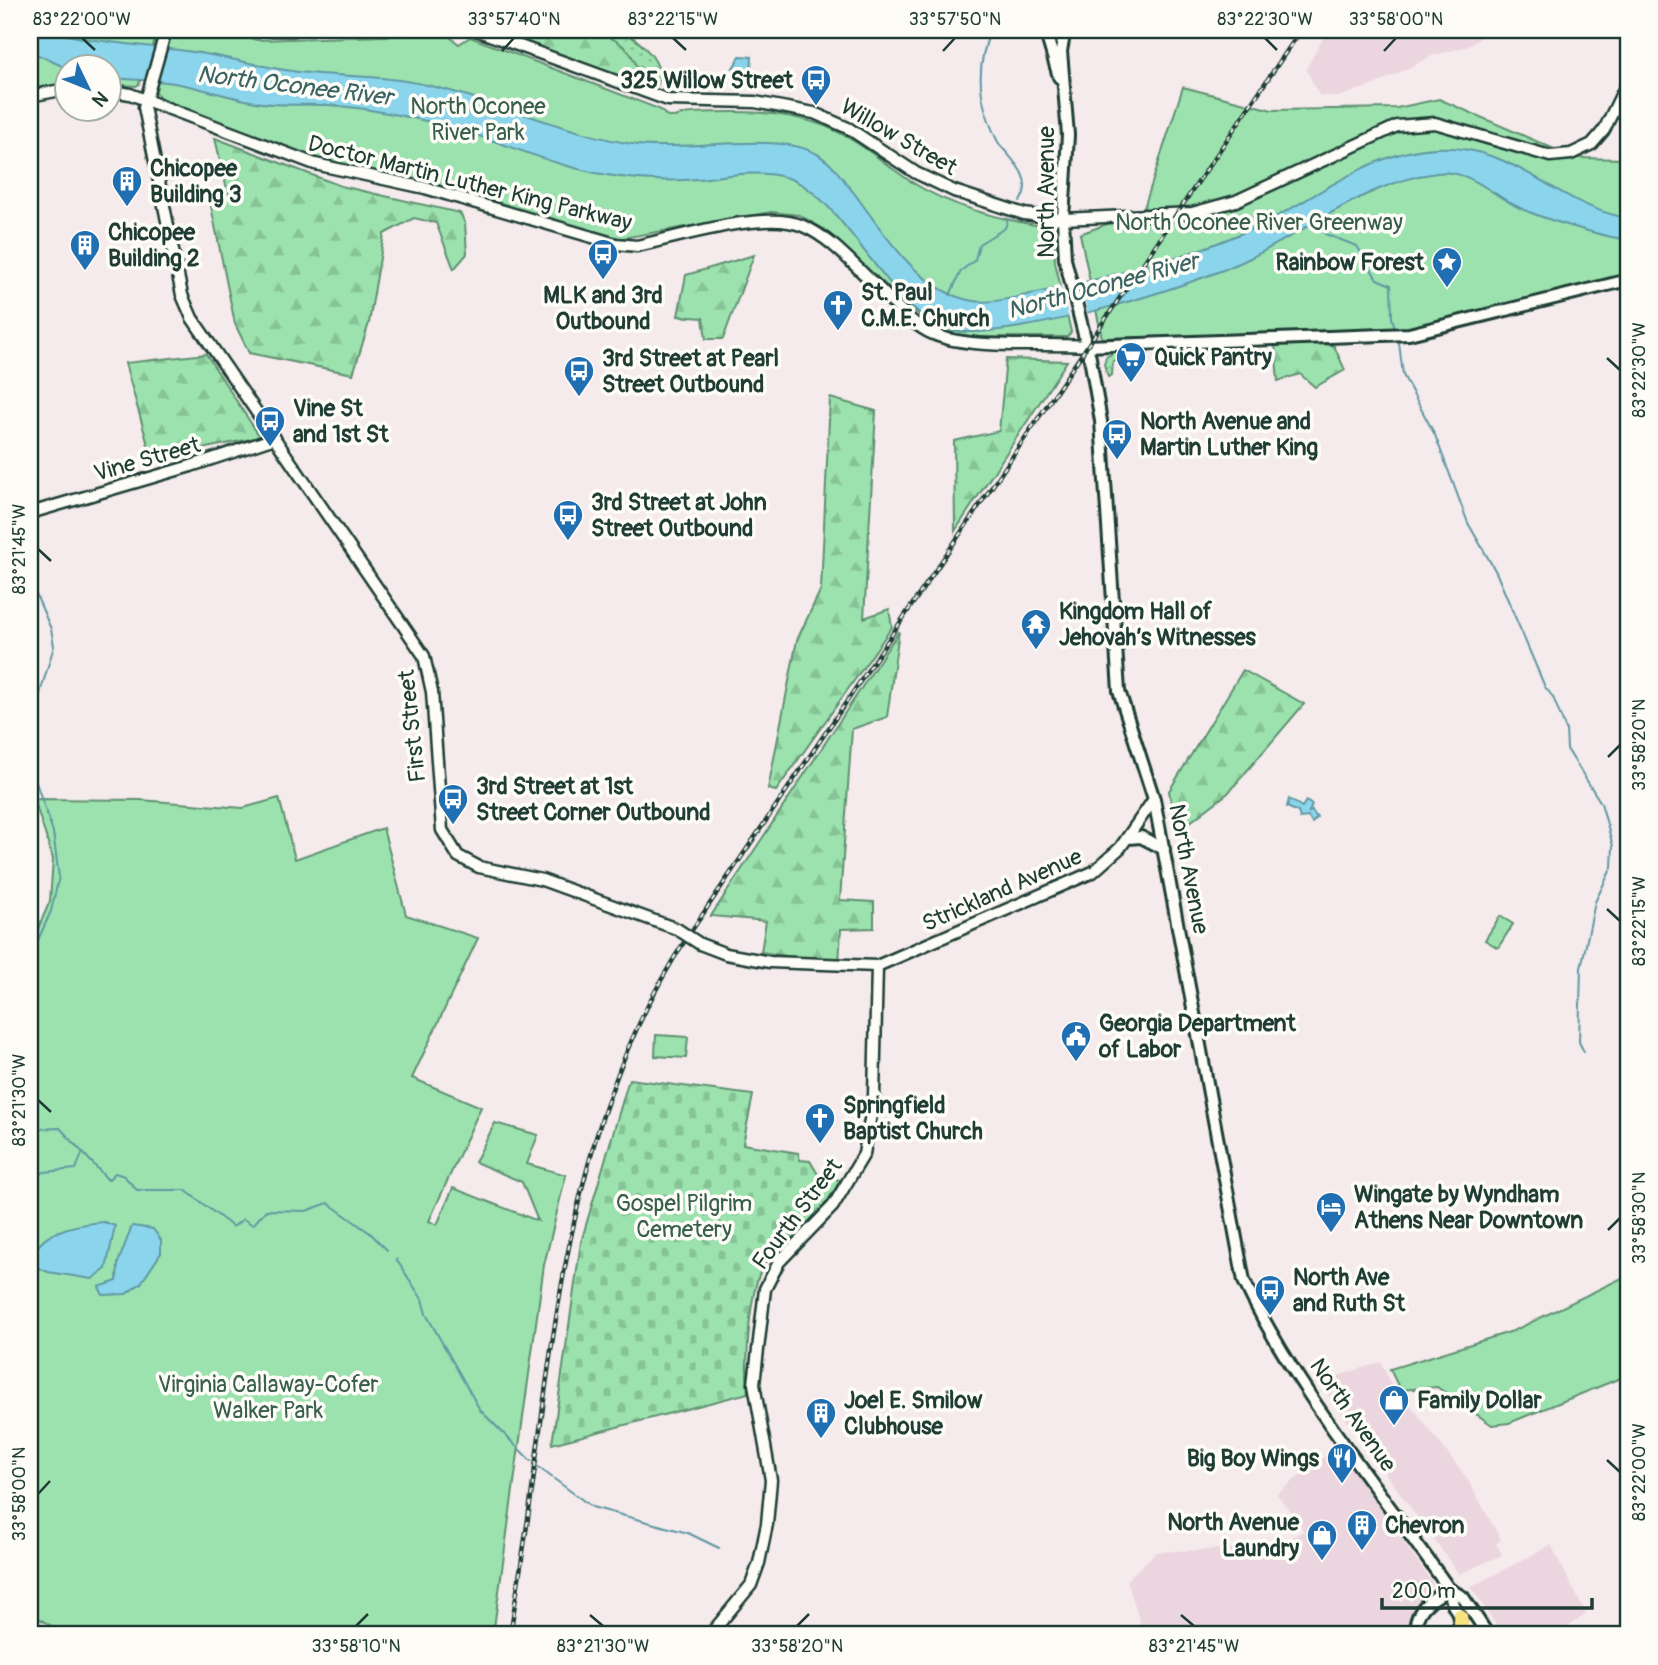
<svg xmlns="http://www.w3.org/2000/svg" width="1658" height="1665" font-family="Pangolin,sans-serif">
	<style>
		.built { fill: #ebd5de }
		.grass { fill: url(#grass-dots); stroke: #5e9071; stroke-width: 2 }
		.forest { fill: url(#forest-firs); stroke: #5e9071; stroke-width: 2 }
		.cemetery { fill: url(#cemetery-stones); stroke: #5e9071; stroke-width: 2 }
		.park { fill: #9ce2ae; stroke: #5e9071; stroke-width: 2 }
		.water { fill: #8bd5ec; stroke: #6098a2; stroke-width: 2 }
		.pier { fill: #f5eaec }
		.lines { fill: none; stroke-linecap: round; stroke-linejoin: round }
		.stream { stroke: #6098a2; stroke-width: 2 }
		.tertiary-casing { stroke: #1f3d34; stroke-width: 15 }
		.secondary-casing { stroke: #1f3d34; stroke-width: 16 }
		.motorway-casing { stroke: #1f3d34; stroke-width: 19 }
		.tertiary { stroke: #fdfcf7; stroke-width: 10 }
		.secondary { stroke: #fdfcf7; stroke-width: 10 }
		.motorway { stroke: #f6e281; stroke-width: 14 }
		.rail-casing { stroke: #1f3d34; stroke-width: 4.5 }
		.rail { stroke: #fdfcf7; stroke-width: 2; stroke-dasharray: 5; stroke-linecap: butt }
		.tertiary-bridge-casing { stroke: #1f3d34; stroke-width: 15; stroke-linecap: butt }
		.tertiary-bridge { stroke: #fdfcf7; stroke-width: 10 }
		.ticks { fill: none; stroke: #1f3d34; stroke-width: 2.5 }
		.labels { text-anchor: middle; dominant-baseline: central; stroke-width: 7; stroke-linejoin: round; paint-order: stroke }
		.poi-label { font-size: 23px; font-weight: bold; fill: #1f3d34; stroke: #fdfcf7; text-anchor: start }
		.park-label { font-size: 23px; fill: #385e4c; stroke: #fdfcf7 }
		.street-label { font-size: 23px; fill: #1f3d34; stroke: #fdfcf7 }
		.water-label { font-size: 24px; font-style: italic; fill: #3a6362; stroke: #fdfcf7 }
		.neatline { fill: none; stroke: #1f3d34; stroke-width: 2.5 }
		.ticks-label { font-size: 18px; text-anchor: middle; fill: #1f3d34 }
	</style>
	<defs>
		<pattern id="grass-dots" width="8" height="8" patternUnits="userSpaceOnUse" patternTransform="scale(1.75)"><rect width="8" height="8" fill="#9ce2ae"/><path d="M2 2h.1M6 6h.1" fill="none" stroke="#86c396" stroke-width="1.8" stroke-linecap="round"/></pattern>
		<pattern id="forest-firs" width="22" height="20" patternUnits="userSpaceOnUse" patternTransform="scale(1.75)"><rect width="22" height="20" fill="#9ce2ae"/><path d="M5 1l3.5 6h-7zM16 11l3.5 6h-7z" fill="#86c396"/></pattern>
		<pattern id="cemetery-stones" width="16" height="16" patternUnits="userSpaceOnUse" patternTransform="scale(1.75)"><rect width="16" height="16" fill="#9ce2ae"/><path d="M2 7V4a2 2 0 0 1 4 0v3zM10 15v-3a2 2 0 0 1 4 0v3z" fill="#86c396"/></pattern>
	</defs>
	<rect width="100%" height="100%" fill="#f5eaec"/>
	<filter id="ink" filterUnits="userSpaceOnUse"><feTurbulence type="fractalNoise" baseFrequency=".0143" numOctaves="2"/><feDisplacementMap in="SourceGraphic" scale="14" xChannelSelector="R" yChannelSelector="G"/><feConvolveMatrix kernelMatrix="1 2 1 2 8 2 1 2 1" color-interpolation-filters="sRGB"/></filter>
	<g filter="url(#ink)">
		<!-- built -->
		<g class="built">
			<path d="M1328,30H1490L1471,45L1432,56L1376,84L1338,97L1319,95L1306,69Z"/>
			<path d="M1381,1362L1402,1410L1411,1406L1466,1477L1501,1540L1496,1543L1502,1555L1459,1574L1319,1382Z"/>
			<path d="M1337,1447L1433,1584L1427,1595L1415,1606L1408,1635H1144L1127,1580L1156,1552L1274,1547L1304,1531L1277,1494Z"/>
			<path d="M1551,1545L1586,1614L1556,1635H1503L1471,1587Z"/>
		</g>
		<!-- grass -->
		<g class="grass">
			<path d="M594,30C602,30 614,28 621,31C639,38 668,65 657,86L649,89L629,80L637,68L613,39Z"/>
			<path d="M1133,351L1131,355L1113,361L1112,375L1108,377L1104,364L1106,357L1116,351Z"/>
		</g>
		<!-- forest -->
		<g class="forest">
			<path d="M491,30C533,30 623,15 637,68L629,80Z"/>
			<path d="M215,138L341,186L460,213L465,223L467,254L454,269L436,223L414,218L384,234L369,323L353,374L249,353L235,324L210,201L228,194Z"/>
			<path d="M754,255L723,339H706L703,318L678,316L686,275Z"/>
			<path d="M1310,341L1334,346L1345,370L1315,387L1300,374L1278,381L1275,344Z"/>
			<path d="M206,354L260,437L152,459L125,363Z"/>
			<path d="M1006,359L1067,361L955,531L954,441L999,431Z"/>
			<path d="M830,398L876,411L864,618L889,609L892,627L776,791L768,789L797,640L821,589Z"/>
			<path d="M899,631L887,717L852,729L840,900L874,902V928L841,929L839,964L761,952L766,921L711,916Z"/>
			<path d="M1243,670L1304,704L1228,793L1176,833L1169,791Z"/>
		</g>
		<!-- cemetery -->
		<path class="cemetery" d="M629,1079L753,1095L743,1144L798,1153L800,1160L810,1161L819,1176L840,1180C824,1212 798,1235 771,1256C748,1273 745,1366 748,1393L552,1444L581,1242Z"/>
		<!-- park -->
		<g class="park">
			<path d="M30,30H151L158,32L139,84L136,86L109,84L108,66H66V83L30,89Z"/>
			<path d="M173,30H217L257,40L446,34L459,44L470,37L659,109L668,117C677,118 683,113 693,113C738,111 782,110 825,126C857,139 882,162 910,181C950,207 1000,219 1046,227L1054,238L1055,262L1071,332L1067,337H977L938,332L824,229L799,215L771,212L617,239L430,183L331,163L281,147L160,98L156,93L157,75Z"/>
			<path d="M1183,87L1272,110L1397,108L1439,99L1575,158L1628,159V274L1422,327L1361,332L1102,338L1080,234L1143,211Z"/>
			<path d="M279,798L295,859L383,828L406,915L478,938L412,1078L481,1107L429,1221L437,1225L453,1188L538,1221L522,1182L475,1162L495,1123L538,1135L527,1164L566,1175L544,1265L493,1635H66L30,1613V947L50,901L53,859L34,799L140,800L243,808Z"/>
			<path d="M1500,916L1513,924L1498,948L1485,940Z"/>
			<path d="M656,1035L688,1037L686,1058L655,1056Z"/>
			<path d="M1628,1275V1375L1509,1423L1492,1425L1437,1387L1400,1390L1390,1369L1513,1331Z"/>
		</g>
		<!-- water -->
		<g class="water">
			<path d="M30,30C55,30 65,36 89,39C126,45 164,47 200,53C229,58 257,65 285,70C334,78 383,74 431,86C501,102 568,135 639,145C685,151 772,133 811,151C830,159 842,178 854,193C884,233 919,292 973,301C996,304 1018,296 1041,292C1116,275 1194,257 1264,223C1319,196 1372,151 1436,148C1515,143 1559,208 1628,218V240C1605,237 1539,218 1518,207C1491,194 1469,169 1437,173C1369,181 1310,229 1250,258C1195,286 1014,340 956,331C891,320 846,197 788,178C758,169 727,176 698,179C667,182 637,180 607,175C545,165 488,134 426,121C395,114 360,107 328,105C306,104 284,106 262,103C232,99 204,88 174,83C152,79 130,80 109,78L108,66L66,68L30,51Z"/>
			<path d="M740,56L752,57L751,70L733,68Z"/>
			<path d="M1289,799L1302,807L1306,801L1312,805L1309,812L1312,811L1317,818L1312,823L1308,817L1300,818L1298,812L1287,807Z"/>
			<path d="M104,1222L115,1226L106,1269L92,1279L48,1272L32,1265C33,1231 77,1224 104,1222Z"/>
			<path d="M132,1226L153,1229L161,1240V1253L141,1283L126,1294L103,1295L99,1287L117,1281L118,1263Z"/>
		</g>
		<!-- pier -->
		<path class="pier" d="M1080,280L1088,314L1069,319L1060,284Z"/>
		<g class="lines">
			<!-- stream -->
			<g class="stream">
				<path d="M991,30C979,58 977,86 987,115C990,124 995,138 1000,145C1013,161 1035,179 1020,201"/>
				<path d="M1330,217L1325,234L1357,246L1377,279L1391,285L1392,318L1395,328"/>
				<path d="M950,295L961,271L975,260L979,244L1005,228L1008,219"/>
				<path d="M1399,343L1403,375L1435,435L1468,523L1496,572L1545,687L1553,697L1566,730L1567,749L1601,803L1613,846L1612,867L1595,902L1581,968L1579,1042L1584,1052"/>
				<path d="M30,581L51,629L54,646L38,700L39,737L30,756"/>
				<path d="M30,765L53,832L59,877L51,911L34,949L30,982"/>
				<path d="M30,1106L32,1123L37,1129L60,1128L108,1180L115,1173L124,1176L137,1190H185L233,1227L243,1219L253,1225L266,1210L306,1211L328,1203L370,1233L387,1250"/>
				<path d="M30,1180L44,1172L76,1169L82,1154"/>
				<path d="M396,1259L422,1299L426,1314L480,1410L531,1461"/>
				<path d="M538,1467L592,1507L688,1533L719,1548"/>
			</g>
			<!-- tertiary casing -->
			<g class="tertiary-casing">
				<g id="tertiary">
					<path d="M166,30L144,107L182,295L192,318L424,656L432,692L442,830L458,856L479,867L542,880L677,929"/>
					<path d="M266,30H294"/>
					<path d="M476,30L668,100L755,102L814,113L848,128L916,173L954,191L1024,214L1063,219L1192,213L1236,201L1397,126L1435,123L1550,156L1571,154L1592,144L1604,130L1628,81"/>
					<path d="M108,90L130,94L315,164L425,188L616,244L637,246C679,237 766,209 803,226C829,237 849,260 869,279C888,296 909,324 933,334C970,350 1044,343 1086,346"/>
					<path d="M30,96L66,89"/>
					<path d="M30,513L191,466L275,438"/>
					<path d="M700,944L726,954L770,962L877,966L1093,872L1120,848L1154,799"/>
					<path d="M710,1635L751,1585L759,1563L767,1524L771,1480L754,1384L765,1289L779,1262L833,1206L864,1154L874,1097L877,966"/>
				</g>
			</g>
			<!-- secondary casing -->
			<g class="secondary-casing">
				<g id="secondary">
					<path d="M1045,30L1059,77"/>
					<path d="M1065,30L1061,51L1068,135L1063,219L1065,259L1090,358L1101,421L1119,691L1154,799L1244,1281C1296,1391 1379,1489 1449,1589L1463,1597L1488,1635"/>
					<path d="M1086,346L1409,334L1628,280"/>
					<path d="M1128,838L1141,837L1164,849"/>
					<path d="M1449,1589L1453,1605L1472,1635"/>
					<path d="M1415,1635C1414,1610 1429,1600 1449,1589"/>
				</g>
			</g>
			<!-- motorway casing -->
			<g class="motorway-casing">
				<path id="motorway" d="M1460,1616L1463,1635"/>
			</g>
			<!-- tertiary -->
			<use href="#tertiary" class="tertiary"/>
			<!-- secondary -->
			<use href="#secondary" class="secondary"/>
			<!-- motorway -->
			<use href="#motorway" class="motorway"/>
			<!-- rail casing -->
			<g class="rail-casing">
				<path id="rail" d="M510,1635C519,1579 528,1523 535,1467C559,1284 583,1094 688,936L1301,30"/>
			</g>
			<!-- rail -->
			<use href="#rail" class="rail"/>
			<!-- tertiary-bridge casing -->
			<g class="tertiary-bridge-casing">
				<path id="tertiary-bridge" d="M677,929L700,944"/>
			</g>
			<!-- tertiary-bridge -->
			<use href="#tertiary-bridge" class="tertiary-bridge"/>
		</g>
	</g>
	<!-- ticks -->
	<path class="ticks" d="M82,38L95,50M673,38L686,50M1265,38L1277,50M502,51L514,38M943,51L955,38M1384,51L1396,38M1607,358L1620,370M38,549L51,561M1608,757L1620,745M1607,909L1620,921M38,1100L51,1112M1608,1230L1620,1218M1607,1460L1620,1472M38,1494L50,1481M590,1615L603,1626M1181,1615L1194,1626M356,1626L368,1614M797,1626L809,1614"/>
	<!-- icons -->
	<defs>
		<g id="bus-pin" transform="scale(1.575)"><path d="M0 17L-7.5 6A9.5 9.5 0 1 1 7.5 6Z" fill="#1f6fb2" stroke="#fdfcf7"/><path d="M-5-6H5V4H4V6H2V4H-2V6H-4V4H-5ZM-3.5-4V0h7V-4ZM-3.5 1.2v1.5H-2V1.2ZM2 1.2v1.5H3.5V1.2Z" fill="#fff"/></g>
		<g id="building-pin" transform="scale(1.575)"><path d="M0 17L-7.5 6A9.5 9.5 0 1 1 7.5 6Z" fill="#1f6fb2" stroke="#fdfcf7"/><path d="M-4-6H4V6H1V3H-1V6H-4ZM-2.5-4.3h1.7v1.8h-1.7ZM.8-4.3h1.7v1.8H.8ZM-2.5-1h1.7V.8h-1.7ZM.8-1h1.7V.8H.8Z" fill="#fff"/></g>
		<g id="sight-pin" transform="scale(1.575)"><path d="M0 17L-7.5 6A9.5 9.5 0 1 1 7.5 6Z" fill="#1f6fb2" stroke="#fdfcf7"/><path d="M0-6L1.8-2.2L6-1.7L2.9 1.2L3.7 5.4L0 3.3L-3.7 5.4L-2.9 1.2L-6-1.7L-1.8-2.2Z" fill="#fff"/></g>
		<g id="church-pin" transform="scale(1.575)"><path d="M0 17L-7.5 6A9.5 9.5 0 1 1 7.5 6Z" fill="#1f6fb2" stroke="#fdfcf7"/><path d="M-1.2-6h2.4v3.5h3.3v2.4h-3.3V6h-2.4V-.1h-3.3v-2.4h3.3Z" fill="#fff"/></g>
		<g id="supermarket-pin" transform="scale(1.575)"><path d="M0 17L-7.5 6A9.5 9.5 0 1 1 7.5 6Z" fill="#1f6fb2" stroke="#fdfcf7"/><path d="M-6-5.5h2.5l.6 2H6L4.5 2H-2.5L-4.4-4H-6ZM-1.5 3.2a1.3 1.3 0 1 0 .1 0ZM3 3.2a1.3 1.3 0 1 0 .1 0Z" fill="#fff"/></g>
		<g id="temple-pin" transform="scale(1.575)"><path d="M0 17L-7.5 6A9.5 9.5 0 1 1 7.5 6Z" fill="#1f6fb2" stroke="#fdfcf7"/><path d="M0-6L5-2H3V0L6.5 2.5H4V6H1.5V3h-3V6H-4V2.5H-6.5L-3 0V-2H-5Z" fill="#fff"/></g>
		<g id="civic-pin" transform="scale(1.575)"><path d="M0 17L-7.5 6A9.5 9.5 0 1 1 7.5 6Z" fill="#1f6fb2" stroke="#fdfcf7"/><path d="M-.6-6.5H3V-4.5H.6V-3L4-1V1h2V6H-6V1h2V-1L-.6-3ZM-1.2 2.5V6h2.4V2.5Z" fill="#fff"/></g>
		<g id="hotel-pin" transform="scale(1.575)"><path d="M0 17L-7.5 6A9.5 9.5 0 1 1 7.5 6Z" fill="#1f6fb2" stroke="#fdfcf7"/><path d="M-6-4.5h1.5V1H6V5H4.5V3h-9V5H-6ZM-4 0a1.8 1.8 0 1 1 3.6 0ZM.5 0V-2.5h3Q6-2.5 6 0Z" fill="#fff"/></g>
		<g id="shop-pin" transform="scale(1.575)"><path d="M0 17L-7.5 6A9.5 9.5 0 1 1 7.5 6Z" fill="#1f6fb2" stroke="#fdfcf7"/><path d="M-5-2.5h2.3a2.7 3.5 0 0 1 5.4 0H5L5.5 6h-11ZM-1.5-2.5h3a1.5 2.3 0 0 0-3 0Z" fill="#fff"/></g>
		<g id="restaurant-pin" transform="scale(1.575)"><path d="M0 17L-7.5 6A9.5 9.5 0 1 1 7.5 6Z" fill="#1f6fb2" stroke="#fdfcf7"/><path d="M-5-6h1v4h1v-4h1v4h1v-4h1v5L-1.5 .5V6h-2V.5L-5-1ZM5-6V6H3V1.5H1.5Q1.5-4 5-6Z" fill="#fff"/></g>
	</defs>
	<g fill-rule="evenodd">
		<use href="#bus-pin" x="816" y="80"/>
		<use href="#building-pin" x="127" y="181"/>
		<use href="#building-pin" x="85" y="245"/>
		<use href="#bus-pin" x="603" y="254"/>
		<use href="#sight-pin" x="1447" y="262"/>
		<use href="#church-pin" x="838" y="305"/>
		<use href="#supermarket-pin" x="1131" y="357"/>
		<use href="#bus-pin" x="579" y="371"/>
		<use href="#bus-pin" x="270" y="421"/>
		<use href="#bus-pin" x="1117" y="434"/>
		<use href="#bus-pin" x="568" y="515"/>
		<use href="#temple-pin" x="1036" y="624"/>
		<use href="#bus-pin" x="453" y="799"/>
		<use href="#civic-pin" x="1076" y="1036"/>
		<use href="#church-pin" x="820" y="1118"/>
		<use href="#hotel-pin" x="1331" y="1207"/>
		<use href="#bus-pin" x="1270" y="1290"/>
		<use href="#shop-pin" x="1394" y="1400"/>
		<use href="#building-pin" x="821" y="1413"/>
		<use href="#restaurant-pin" x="1342" y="1458"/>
		<use href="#building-pin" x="1362" y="1525"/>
		<use href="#shop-pin" x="1322" y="1535"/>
	</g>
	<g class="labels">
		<!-- poi labels -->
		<g class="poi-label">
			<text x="793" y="80" text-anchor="end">325 Willow Street</text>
			<text x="150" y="168">Chicopee<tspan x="150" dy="26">Building 3</tspan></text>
			<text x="108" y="232">Chicopee<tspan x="108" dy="26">Building 2</tspan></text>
			<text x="1424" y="262" text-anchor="end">Rainbow Forest</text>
			<text x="861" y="292">St. Paul<tspan x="861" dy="26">C.M.E. Church</tspan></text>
			<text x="603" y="295" text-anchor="middle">MLK and 3rd<tspan x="603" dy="26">Outbound</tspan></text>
			<text x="1154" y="357">Quick Pantry</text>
			<text x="602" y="358">3rd Street at Pearl<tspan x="602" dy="26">Street Outbound</tspan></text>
			<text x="293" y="408">Vine St<tspan x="293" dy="26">and 1st St</tspan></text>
			<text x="1140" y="421">North Avenue and<tspan x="1140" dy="26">Martin Luther King</tspan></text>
			<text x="591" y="502">3rd Street at John<tspan x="591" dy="26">Street Outbound</tspan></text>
			<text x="1059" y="611">Kingdom Hall of<tspan x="1059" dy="26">Jehovah’s Witnesses</tspan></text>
			<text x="476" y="786">3rd Street at 1st<tspan x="476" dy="26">Street Corner Outbound</tspan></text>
			<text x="1099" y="1023">Georgia Department<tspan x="1099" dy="26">of Labor</tspan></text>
			<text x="843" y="1105">Springfield<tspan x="843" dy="26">Baptist Church</tspan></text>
			<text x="1354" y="1194">Wingate by Wyndham<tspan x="1354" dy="26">Athens Near Downtown</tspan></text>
			<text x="1293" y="1277">North Ave<tspan x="1293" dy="26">and Ruth St</tspan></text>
			<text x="844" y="1400">Joel E. Smilow<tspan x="844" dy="26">Clubhouse</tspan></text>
			<text x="1417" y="1400">Family Dollar</text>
			<text x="1319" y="1458" text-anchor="end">Big Boy Wings</text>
			<text x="1299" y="1522" text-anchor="end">North Avenue<tspan x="1299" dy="26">Laundry</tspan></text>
			<text x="1385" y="1525">Chevron</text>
		</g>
		<!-- park labels -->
		<g class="park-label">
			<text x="478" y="106">North Oconee<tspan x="478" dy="26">River Park</tspan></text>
			<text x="1259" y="222">North Oconee River Greenway</text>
			<text x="684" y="1203">Gospel Pilgrim<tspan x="684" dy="26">Cemetery</tspan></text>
			<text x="268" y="1384">Virginia Callaway-Cofer<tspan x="268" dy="26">Walker Park</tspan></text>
		</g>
		<!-- street labels -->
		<g class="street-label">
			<text transform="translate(899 137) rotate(30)">Willow Street</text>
			<text transform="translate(470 183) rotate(14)">Doctor Martin Luther King Parkway</text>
			<text transform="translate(1046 192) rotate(-90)">North Avenue</text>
			<text transform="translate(147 459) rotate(-16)">Vine Street</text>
			<text transform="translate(412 726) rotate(-96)">First Street</text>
			<text transform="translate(1189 869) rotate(79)">North Avenue</text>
			<text transform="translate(1002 890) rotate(-24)">Strickland Avenue</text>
			<text transform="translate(797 1214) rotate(-53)">Fourth Street</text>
			<text transform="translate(1353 1415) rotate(55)">North Avenue</text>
		</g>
		<!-- water labels -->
		<g class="water-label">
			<text transform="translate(295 86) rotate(7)">North Oconee River</text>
			<text transform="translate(1103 286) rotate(-15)">North Oconee River</text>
		</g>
	</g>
	<!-- margin -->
	<rect width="1658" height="1665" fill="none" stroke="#fdfcf7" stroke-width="77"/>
	<!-- north arrow -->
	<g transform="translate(88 88) rotate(133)"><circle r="33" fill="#fdfcf7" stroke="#a4b0a9" stroke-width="2"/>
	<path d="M0-5L12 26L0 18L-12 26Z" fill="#1f6fb2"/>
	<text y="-10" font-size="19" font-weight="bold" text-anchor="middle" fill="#1f3d34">N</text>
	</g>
	<!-- scale -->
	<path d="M1382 1598v10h210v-10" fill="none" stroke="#1f3d34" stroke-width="3.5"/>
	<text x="1392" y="1598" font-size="21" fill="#1f3d34" stroke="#fdfcf7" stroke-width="5" paint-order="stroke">200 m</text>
	<rect x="38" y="38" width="1582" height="1588" class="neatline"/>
	<g class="ticks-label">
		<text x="82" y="25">83°22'00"W</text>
		<text x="514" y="25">33°57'40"N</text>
		<text x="673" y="25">83°22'15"W</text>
		<text x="955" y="25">33°57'50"N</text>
		<text x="1265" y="25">83°22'30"W</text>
		<text x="1396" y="25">33°58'00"N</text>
		<text transform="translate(1639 370) rotate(-90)" y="6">83°22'30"W</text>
		<text transform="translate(19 549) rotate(-90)" y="6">83°21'45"W</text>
		<text transform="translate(1639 745) rotate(-90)" y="6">33°58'20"N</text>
		<text transform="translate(1639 921) rotate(-90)" y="6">83°22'15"W</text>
		<text transform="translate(19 1100) rotate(-90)" y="6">83°21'30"W</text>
		<text transform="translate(1639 1218) rotate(-90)" y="6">33°58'30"N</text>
		<text transform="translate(1639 1472) rotate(-90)" y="6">83°22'00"W</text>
		<text transform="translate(19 1494) rotate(-90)" y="6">33°58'00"N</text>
		<text x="356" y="1652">33°58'10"N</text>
		<text x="603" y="1652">83°21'30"W</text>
		<text x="797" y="1652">33°58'20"N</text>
		<text x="1194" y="1652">83°21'45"W</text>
	</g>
</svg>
